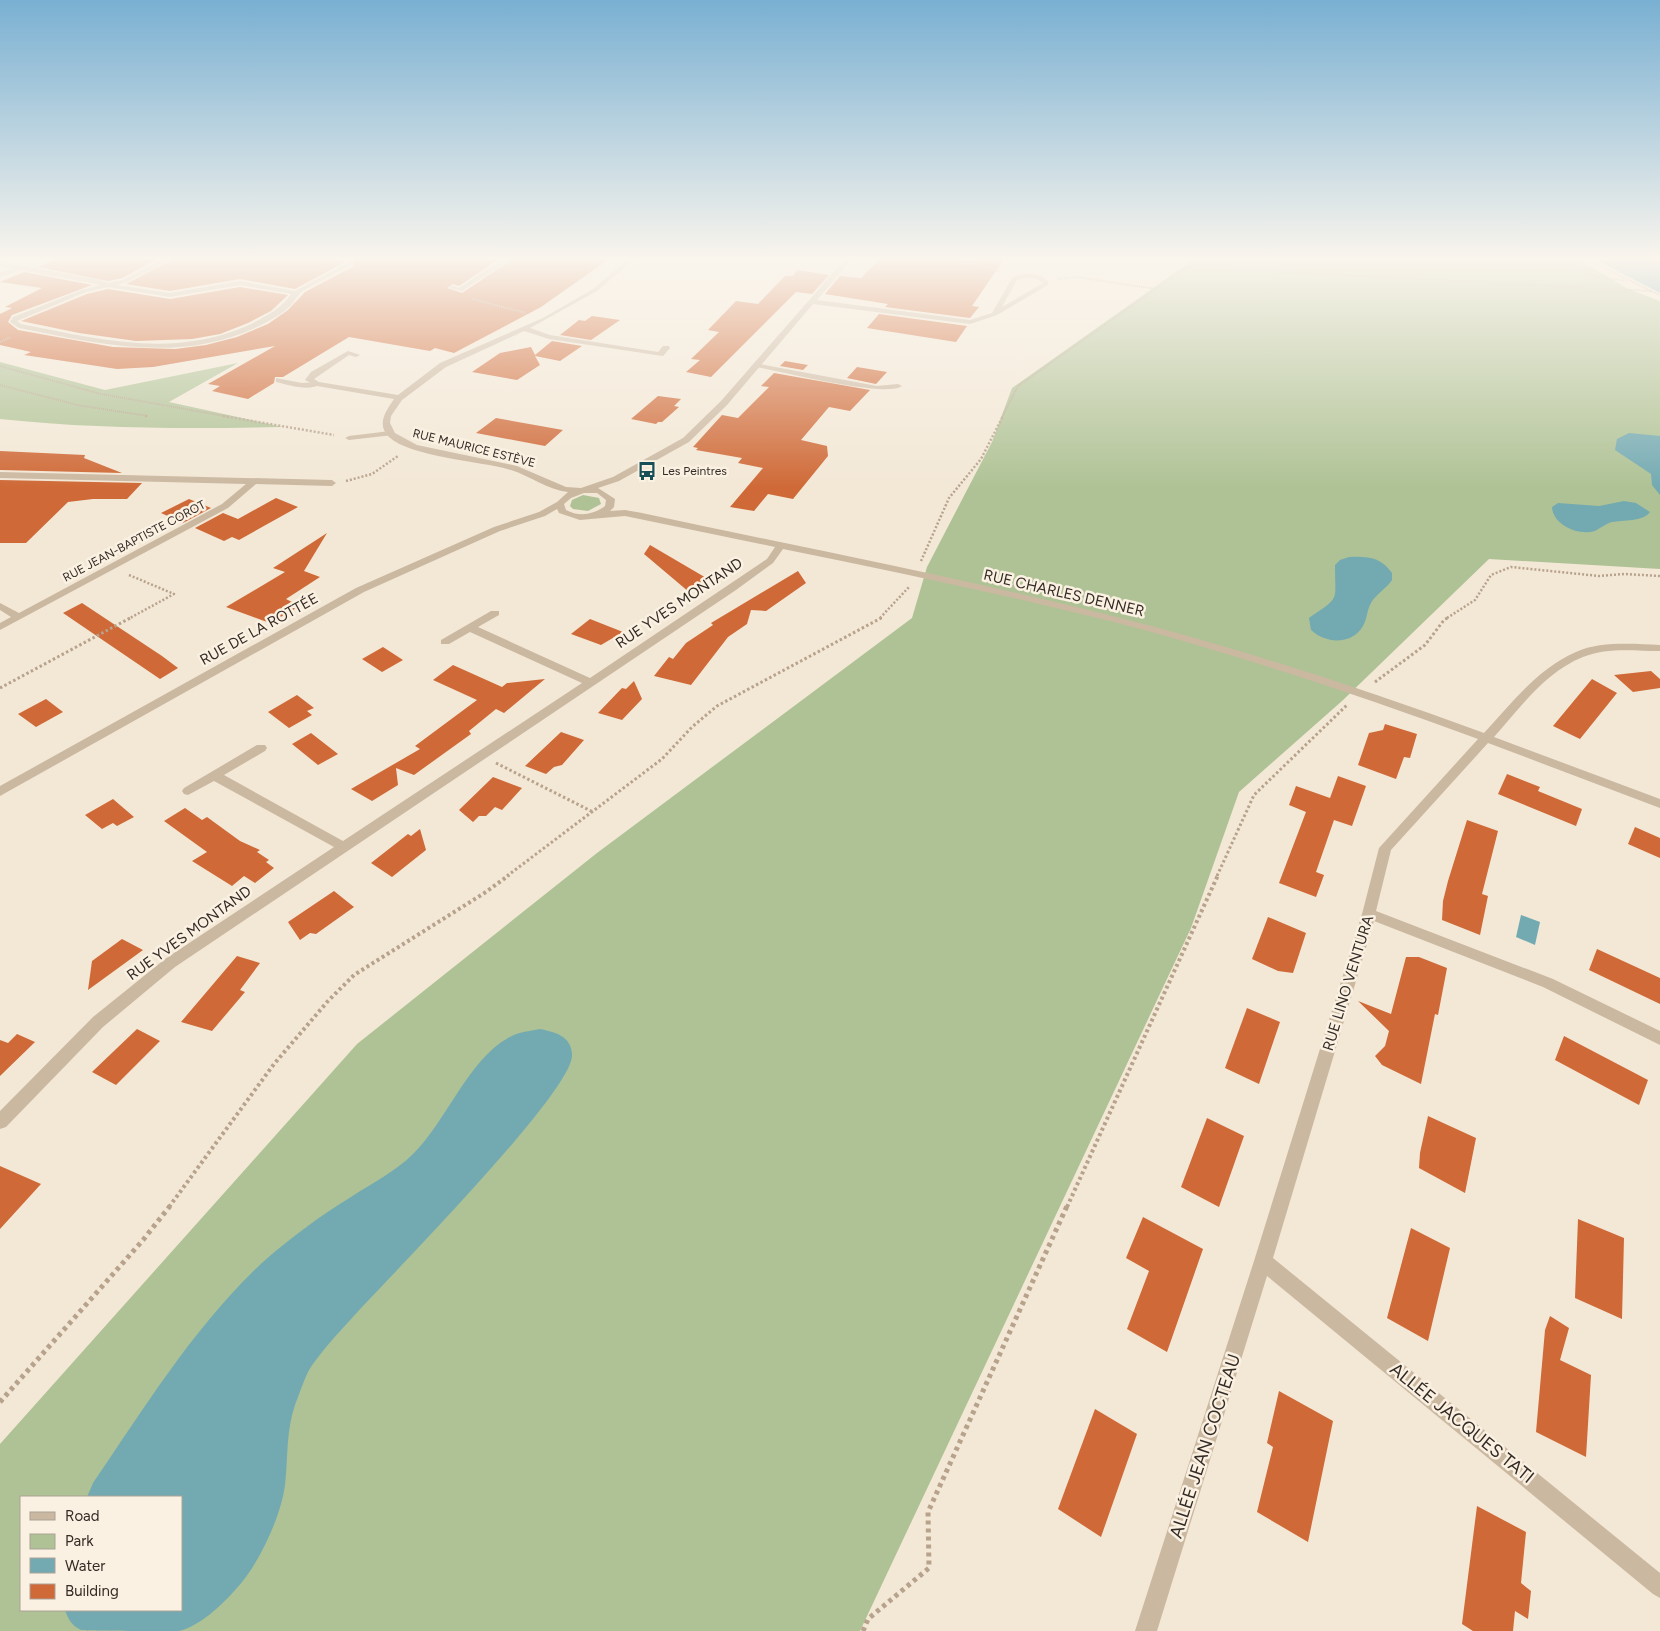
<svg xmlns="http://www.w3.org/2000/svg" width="1660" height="1631" font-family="Figtree,sans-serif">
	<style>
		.green { fill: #afc295; fill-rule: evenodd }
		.water { fill: #73aab2 }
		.building { fill: #cf6937 }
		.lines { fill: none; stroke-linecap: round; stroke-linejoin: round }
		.path-far4 { stroke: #b7a28c; stroke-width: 2; stroke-dasharray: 1 1; stroke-linecap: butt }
		.path-far3 { stroke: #b7a28c; stroke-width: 2.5; stroke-dasharray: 2 2; stroke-linecap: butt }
		.path-far2 { stroke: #b7a28c; stroke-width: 3; stroke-dasharray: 2.5 2.5; stroke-linecap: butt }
		.path-far1 { stroke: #b7a28c; stroke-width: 4; stroke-dasharray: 3 3; stroke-linecap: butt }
		.path { stroke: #b7a28c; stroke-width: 5; stroke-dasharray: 4 4; stroke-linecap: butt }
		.service { fill: #cbb8a1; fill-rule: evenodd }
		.minor { fill: #cbb8a1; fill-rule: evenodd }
		.labels { text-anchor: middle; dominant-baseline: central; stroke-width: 5; stroke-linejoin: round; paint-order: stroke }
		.far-street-label { font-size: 12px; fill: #352b25; stroke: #faf1e2 }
		.far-poi-label { font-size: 12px; fill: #352b25; stroke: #faf1e2; text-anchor: start }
		.street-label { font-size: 15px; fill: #352b25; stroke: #faf1e2 }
		.near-street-label { font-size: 18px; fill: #352b25; stroke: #faf1e2 }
	</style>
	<rect width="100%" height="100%" fill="#f3e8d6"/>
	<!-- green -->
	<g class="green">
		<path d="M1188,259H1578L1628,289L1660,301V569L1489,559L1342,701L1239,792L1191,928L860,1631H0V1444L357,1044L597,853L912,618L927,567L992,442L1012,388L1187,264ZM21,1497H181V1610H21Z"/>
		<path d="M0,362L105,390L238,363L169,402L283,427C188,429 94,429 0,419Z"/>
		<path d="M583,495L599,498L601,504L588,511L573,509L570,506L572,500Z"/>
	</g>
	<!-- water -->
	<g class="water">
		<path d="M1594,259H1660V293Z"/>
		<path d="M1629,433L1660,436V495L1652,485L1651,474L1615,450L1617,439Z"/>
		<path d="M1624,501L1636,503L1650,512C1643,522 1623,520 1612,522C1605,524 1601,528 1595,531C1578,536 1553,525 1552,507L1558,503L1599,506Z"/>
		<path d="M1349,557C1367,556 1381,557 1392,573V580C1386,589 1376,594 1371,603C1367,610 1367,619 1363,626C1352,645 1326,644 1311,630L1309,618C1341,596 1335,603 1335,565L1340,560Z"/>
		<path d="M1521,915L1540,922L1535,945L1516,937Z"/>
		<path d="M540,1029C555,1032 571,1036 572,1054C576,1089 386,1280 353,1317C340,1331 317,1356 308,1372C303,1382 299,1395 295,1405C286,1431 288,1458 285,1485C281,1517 258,1566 236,1589C222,1605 200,1626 179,1631C170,1631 86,1631 81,1630C72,1626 68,1619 65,1610H181V1497H87L93,1483C145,1407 195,1325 263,1262C290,1238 320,1216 351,1197C372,1183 395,1172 413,1154C446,1122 468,1060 508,1038C518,1032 529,1031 540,1029Z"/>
	</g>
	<!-- building -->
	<g class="building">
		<path d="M56,259H158L122,278L108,281L38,267Z"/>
		<path d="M174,259H343L345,262L295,289L240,279L170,291L126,284Z"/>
		<path d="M353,259H499L459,286L453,284L447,288L462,293L513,259H609L541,307L454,353L435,348L430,351L349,337L283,377H275L274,383L248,399L212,391L220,386L208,384L275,346L153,367L117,369L24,355L31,352L0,345V314L12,308L5,307L42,288L0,282L24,272L92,285L12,315L8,322L18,330L113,347L175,349L206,345L237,337L268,324L288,310L305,292L354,266Z"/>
		<path d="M880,259H1004L972,306L979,307L970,318L885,307L888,304L825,294L840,276L861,278Z"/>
		<path d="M797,270L829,275L812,294L796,292L711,377L686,372L700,360L691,359L719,332L708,330L736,301L758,304L785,276H793Z"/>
		<path d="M240,287L288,295L271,311L248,323L220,334L192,339L136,341L79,333L21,321L87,294L108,289L170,299Z"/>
		<path d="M879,314L967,326L956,342L867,328Z"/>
		<path d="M592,316L620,320L591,340L560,335L579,320L585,321Z"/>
		<path d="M552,341L582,346L560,361L535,356L540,365L517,380L472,372L500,353L531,347L535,355Z"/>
		<path d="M785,361L808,365L803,370L780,366Z"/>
		<path d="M857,367L887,372L876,384L847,378Z"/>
		<path d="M774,373L870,390L850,411L829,407L801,440L827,446L828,456L793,499L768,494L754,511L730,507L763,468L738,463L742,458L696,450L698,448L693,447L722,415L738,418L769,387L761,386Z"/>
		<path d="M658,396L681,399L674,406L679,407L662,422H658L656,424L631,419Z"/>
		<path d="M496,418L563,430L545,446L476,433Z"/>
		<path d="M0,451L85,455L84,458L122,473L0,470Z"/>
		<path d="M0,480L142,483L127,499H93L68,502L26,543H0Z"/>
		<path d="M276,498L298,507L239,540L232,537L224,541L195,528L223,513L238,519Z"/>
		<path d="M189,499L211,508L183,523L161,513Z"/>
		<path d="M327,533L304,571L320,577L286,599L300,606L270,623L226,607L285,572L273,568Z"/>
		<path d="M650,545L708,579L689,592L644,554Z"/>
		<path d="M798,571L806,583L766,611L751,610L747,624L728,637L691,685L654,676L669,657L673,659L686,643L713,625L711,623Z"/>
		<path d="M82,603L162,656L178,668L160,679L63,613Z"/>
		<path d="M590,619L623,632L601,645L571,634Z"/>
		<path d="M383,647L403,660L382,672L362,659Z"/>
		<path d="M453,665L502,687L507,683L545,679L504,713L496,709L469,731L471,734L414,775L396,768L398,785L372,801L351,789L420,749L415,746L477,700L433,680Z"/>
		<path d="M1651,671L1660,679V688L1633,692L1614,675Z"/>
		<path d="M1592,679L1617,693L1580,739L1553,726Z"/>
		<path d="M634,681L642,699L622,720L598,713L622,688L626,689Z"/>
		<path d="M297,695L314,708L307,711L312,715L289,728L268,712Z"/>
		<path d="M46,699L63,712L36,727L18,714Z"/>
		<path d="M1385,724L1417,734L1410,758L1404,757L1396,779L1358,765L1369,733L1383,730Z"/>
		<path d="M561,732L584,740L562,765L554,767L546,774L525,766Z"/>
		<path d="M311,733L338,754L318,765L292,744Z"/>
		<path d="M1507,774L1540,787L1538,791L1582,809L1576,826L1498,794Z"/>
		<path d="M1338,776L1366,786L1352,826L1334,820L1316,872L1324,875L1316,897L1279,883L1306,812L1289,805L1296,786L1330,798Z"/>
		<path d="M493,777L522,788L502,810L495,807L486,816H479L473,822L459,810Z"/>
		<path d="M113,799L134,817L117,826L113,823L102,829L85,815Z"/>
		<path d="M185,808L202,820L207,817L240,841L260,850L257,852L269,860L266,862L274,868L255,883L244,876L232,886L192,861L207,852L164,821Z"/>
		<path d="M1467,820L1498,831L1482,894L1488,896L1480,935L1442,920L1443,901L1448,881Z"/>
		<path d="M1635,827L1660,838V858L1628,844Z"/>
		<path d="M420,829L426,850L392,877L371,863L408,834L411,836Z"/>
		<path d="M334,891L354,907L316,934L310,933L300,940L288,922Z"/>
		<path d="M1268,917L1306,933L1293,973L1278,971L1252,959Z"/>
		<path d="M122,939L143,950L88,990L92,961Z"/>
		<path d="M1597,949L1660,978V1004L1589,970Z"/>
		<path d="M237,956L260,963L240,990L245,992L212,1031L181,1022Z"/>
		<path d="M1406,957H1419L1447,968L1438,1015L1435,1014L1421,1084L1382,1065L1375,1056L1385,1046L1389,1031L1358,1001L1391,1014Z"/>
		<path d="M1247,1008L1280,1022L1259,1084L1225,1068Z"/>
		<path d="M137,1029L160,1041L116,1085L92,1072Z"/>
		<path d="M17,1034L35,1042L0,1076V1040L8,1043Z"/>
		<path d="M1564,1036L1648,1080L1639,1105L1555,1060Z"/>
		<path d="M1428,1116L1476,1138L1465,1193L1419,1168L1420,1153Z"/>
		<path d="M1207,1118L1244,1136L1219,1207L1181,1187Z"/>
		<path d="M0,1166L41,1184L0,1229Z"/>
		<path d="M1143,1217L1203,1249L1167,1352L1127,1329L1149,1271L1126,1258Z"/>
		<path d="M1578,1219L1624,1238L1622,1319L1575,1298Z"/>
		<path d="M1411,1228L1450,1248L1428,1341L1387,1318Z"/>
		<path d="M1550,1316L1569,1328L1560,1360L1591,1375L1586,1457L1536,1432L1545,1330Z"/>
		<path d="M1279,1391L1333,1421L1308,1542L1257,1512L1273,1447L1267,1443Z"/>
		<path d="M1095,1409L1137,1434L1101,1537L1058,1509Z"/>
		<path d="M1477,1506L1526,1532L1521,1583L1531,1591L1528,1619L1515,1611L1513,1631H1473L1462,1624Z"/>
	</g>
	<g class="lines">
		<!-- path-far4 -->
		<g class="path-far4">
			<path d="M938,259L987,267L1001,272"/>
			<path d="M1470,259L1509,266L1555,264L1571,267L1596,277L1627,281"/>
			<path d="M1198,267L1199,259"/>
			<path d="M1058,279L1076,277L1156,289"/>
			<path d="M1651,291L1660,295"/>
			<path d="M472,299L526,313"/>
			<path d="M0,342L11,337"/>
			<path d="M0,366L101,394L230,417"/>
			<path d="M0,385L77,405L148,416"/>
			<path d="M1002,417L1018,386L1187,267L1651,291L1587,259"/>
		</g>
		<!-- path-far3 -->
		<g class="path-far3">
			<path d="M145,416H148"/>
			<path d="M223,416L334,435"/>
			<path d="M346,481L372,474L398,456"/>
			<path d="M921,561L949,498L981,459L1003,416"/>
			<path d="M129,575L174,594L130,618"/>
			<path d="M880,618L909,587"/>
			<path d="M1447,618L1475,600L1491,575L1511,567L1599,576L1624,574L1660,576"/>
		</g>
		<!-- path-far2 -->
		<g class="path-far2">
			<path d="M1375,682L1425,645L1444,620L1449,617"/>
			<path d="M0,688L132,617"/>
			<path d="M496,763L593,812"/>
			<path d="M507,876L662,759L692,727L717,706L883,617"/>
			<path d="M1217,876L1254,795L1347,705"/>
		</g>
		<!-- path-far1 -->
		<g class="path-far1">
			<path d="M169,1207L274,1064L328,1001L354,975L486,892L509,875"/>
			<path d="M1067,1207L1218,875"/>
		</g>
		<!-- path -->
		<g class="path">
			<path d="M0,1402L143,1240L170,1206"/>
			<path d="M863,1631L868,1619L929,1568L928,1512L1067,1206"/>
		</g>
		<!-- service -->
		<g class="service">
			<path d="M754,363L877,386L898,384L902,386C885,398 782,372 757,367L753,365Z"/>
			<path d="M276,378L302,383L317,382L321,384C309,392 289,385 276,382Z"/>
			<path d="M390,431H393V435L349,440L345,438L349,436Z"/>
		</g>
		<!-- minor -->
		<g class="minor">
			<path d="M163,259H172L127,282L117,285L170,293L240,281L295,291L347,263L345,259H351L353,264L304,290C298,294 296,299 292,304C286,311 276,317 267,322C185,365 105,345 19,328L10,322L13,317L82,290L101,285L21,270L0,277V273L13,268L0,266V262L97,279L108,283L123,280ZM240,285L291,294C281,309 265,317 249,325C173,359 99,339 21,324L17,321L86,292L108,287L170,297Z"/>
			<path d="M503,259H511L462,291L449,288L452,286L459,288Z"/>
			<path d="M628,259H635L597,291L530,328L550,335L658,352L663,346H669L670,348L663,356L549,339L524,331L446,367L402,400L391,416L390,423L395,433L417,445L517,466L566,487L581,488L613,477L683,438L721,401L845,259H852L817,300L970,320L992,313L1012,278C1024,272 1037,272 1048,281V285L997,315L970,324L813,304L727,405L689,442L619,481L598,488L615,499L614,507L610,511L625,510L642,513C813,550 986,582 1155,627C1266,657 1376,693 1484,733C1512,703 1537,669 1576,652C1600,641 1634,644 1660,645V651C1635,651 1607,647 1583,657C1545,672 1520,708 1494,737L1660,799V808L1488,743L1391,850L1376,911L1553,979L1660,1031V1045L1543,987L1374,921L1273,1258L1660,1573V1598L1653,1594L1267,1276L1157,1631H1135L1254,1261L1362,914L1379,848L1478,739C1370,699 1260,662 1148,631C1027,599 905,574 783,549L773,563L736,590L175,967L103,1027L6,1127L0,1129V1111L93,1017L165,959L334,847L214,781L188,795L184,794L182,791L184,788L257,745H265L267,748L265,751L224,775L343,841L582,683L470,632L449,644H441V640L491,611H499V615L478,627L590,678L767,559L775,547L625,516L580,520L559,513L557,509L545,516L500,531L364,592L0,796V786L356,588L494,527L539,512L557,502L568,492C548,490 530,476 511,470C481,461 410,457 389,437C376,424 386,411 394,399L317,386L305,380L311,372L348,351L360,355L356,357L349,355L314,379L319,382L398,395L440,363L543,318L593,289ZM1026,278L1037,279L1043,283L1002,307L1017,280ZM584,493H597L606,500L605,506C593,515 579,517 566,510L564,504L571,498Z"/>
			<path d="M0,472L332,480L336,483L332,486L256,484L228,508L0,630V623L11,617L0,610V603L19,613L222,504L246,484L0,478Z"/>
		</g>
	</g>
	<!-- sky -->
	<linearGradient id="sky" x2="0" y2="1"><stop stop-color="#79b0d2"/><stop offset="0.53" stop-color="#faf5ed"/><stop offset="1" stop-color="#faf5ed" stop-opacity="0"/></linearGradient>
	<rect width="1660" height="488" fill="url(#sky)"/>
	<!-- icons -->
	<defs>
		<g id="bus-bare" transform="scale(1.5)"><path d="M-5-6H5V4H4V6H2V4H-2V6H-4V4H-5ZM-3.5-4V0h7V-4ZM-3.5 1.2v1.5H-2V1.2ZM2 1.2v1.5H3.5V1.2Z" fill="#174f59" stroke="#faf1e2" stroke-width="2.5" paint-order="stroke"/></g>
	</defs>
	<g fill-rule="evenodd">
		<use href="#bus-bare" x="647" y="471"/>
	</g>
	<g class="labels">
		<!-- far-street labels -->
		<g class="far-street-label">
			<text transform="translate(474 448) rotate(14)">RUE MAURICE ESTÈVE</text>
			<text transform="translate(134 541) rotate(-28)">RUE JEAN-BAPTISTE COROT</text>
		</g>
		<!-- far-poi labels -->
		<g class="far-poi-label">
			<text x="662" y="471">Les Peintres</text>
		</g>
		<!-- street labels -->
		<g class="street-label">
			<text transform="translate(1064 593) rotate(13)">RUE CHARLES DENNER</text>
			<text transform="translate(679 603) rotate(-34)">RUE YVES MONTAND</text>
			<text transform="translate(259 629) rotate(-29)">RUE DE LA ROTTÉE</text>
			<text transform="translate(189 933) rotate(-36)">RUE YVES MONTAND</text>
			<text transform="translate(1348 983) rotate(-73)">RUE LINO VENTURA</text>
		</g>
		<!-- near-street labels -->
		<g class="near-street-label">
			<text transform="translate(1462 1423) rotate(39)">ALLÉE JACQUES TATI</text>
			<text transform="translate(1205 1446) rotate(-72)">ALLÉE JEAN COCTEAU</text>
		</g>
	</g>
	<!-- legend -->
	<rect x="20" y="1496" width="162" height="115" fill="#faf1e2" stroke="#aba296"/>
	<rect x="30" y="1512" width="25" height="8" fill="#cbb8a1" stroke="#aba296"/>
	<text x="65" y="1521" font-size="15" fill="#352b25">Road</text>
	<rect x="30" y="1534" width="25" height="15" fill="#afc295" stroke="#aba296"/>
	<text x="65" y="1546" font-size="15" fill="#352b25">Park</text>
	<rect x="30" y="1558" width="25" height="15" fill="#73aab2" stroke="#aba296"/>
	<text x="65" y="1571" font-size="15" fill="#352b25">Water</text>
	<rect x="30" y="1584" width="25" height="15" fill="#cf6937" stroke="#aba296"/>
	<text x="65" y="1596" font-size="15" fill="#352b25">Building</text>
</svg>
